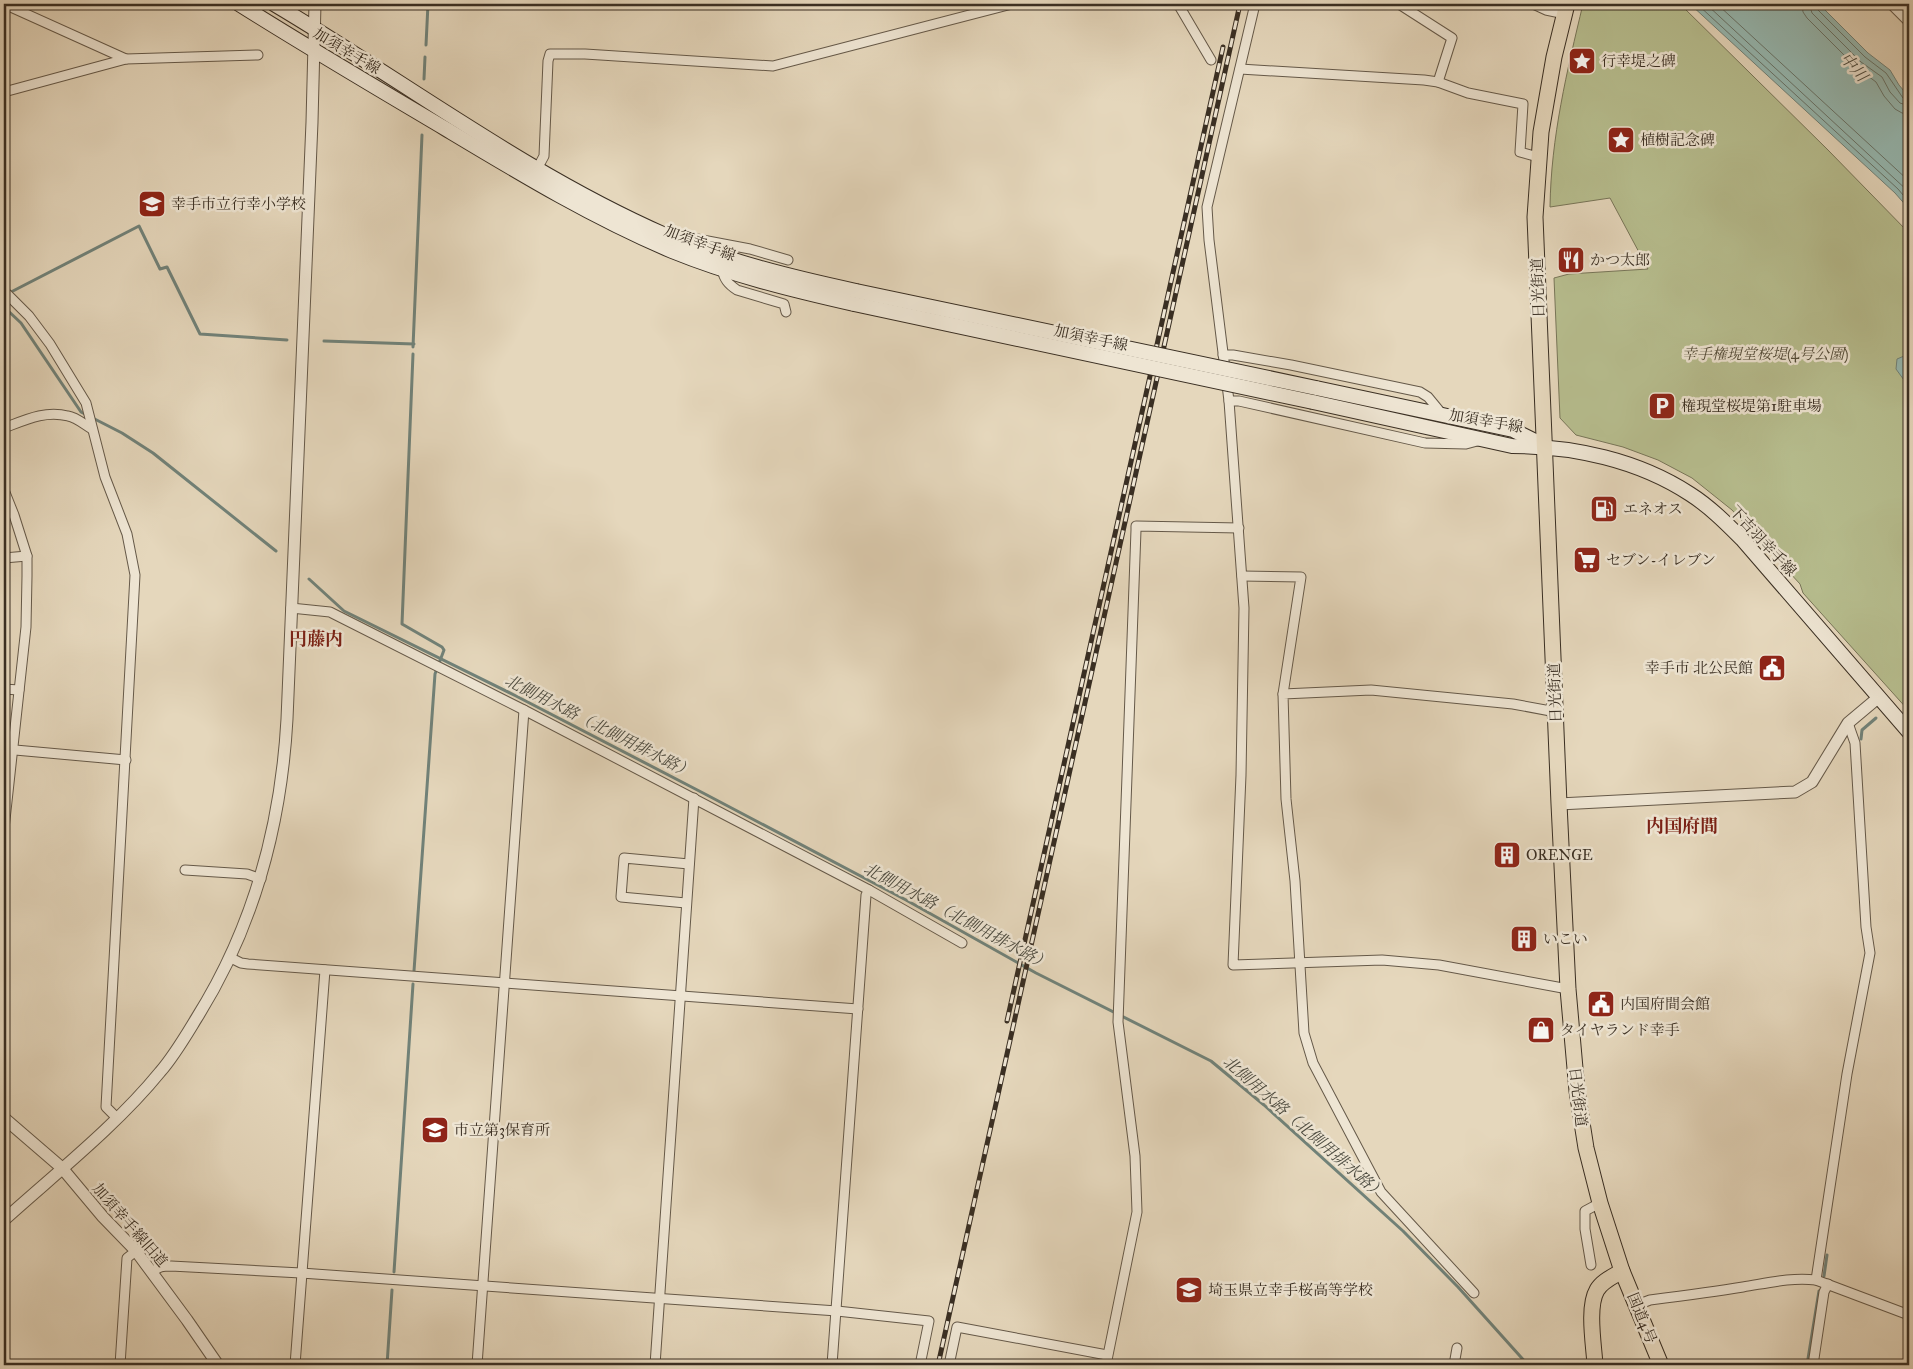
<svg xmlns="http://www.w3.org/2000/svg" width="1913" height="1369" font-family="'IM FELL Great Primer','Noto Serif JP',serif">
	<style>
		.green { fill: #b7be8f; stroke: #787659 }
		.water { fill: #96b9b2; stroke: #718279 }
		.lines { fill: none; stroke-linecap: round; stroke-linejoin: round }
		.shore { stroke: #68746a; stroke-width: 1 }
		.stream { stroke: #718279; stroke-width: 3 }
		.minor-casing { stroke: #655949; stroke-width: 11 }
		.tertiary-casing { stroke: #655949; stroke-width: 13 }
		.secondary-casing { stroke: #3a2f23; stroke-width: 16 }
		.primary-casing { stroke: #3a2f23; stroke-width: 17 }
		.trunk-casing { stroke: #3a2f23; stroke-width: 17 }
		.minor { stroke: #eee5d3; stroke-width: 9 }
		.tertiary { stroke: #eee5d3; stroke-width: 11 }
		.secondary { stroke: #eee5d3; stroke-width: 14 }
		.primary { stroke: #e5d7bc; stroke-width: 15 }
		.trunk { stroke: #e5d7bc; stroke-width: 15 }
		.rail-casing { stroke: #3a2f23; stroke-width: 5 }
		.rail { stroke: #eee5d3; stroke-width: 3; stroke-dasharray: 9; stroke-linecap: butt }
		.secondary-bridge-casing { stroke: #3a2f23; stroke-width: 16; stroke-linecap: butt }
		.secondary-bridge { stroke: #eee5d3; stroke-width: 14 }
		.labels { text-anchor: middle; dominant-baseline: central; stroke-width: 5; stroke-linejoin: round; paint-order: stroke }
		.street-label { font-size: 15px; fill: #3a2f23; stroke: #eee5d3 }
		.poi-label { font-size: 15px; fill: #3a2f23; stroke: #eee5d3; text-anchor: start }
		.park-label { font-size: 15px; font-style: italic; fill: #534c39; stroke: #eee5d3 }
		.water-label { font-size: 16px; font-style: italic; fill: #4c4b40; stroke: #eee5d3 }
		.quarter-label { font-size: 18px; font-weight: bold; fill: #7a1f14; stroke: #eee5d3 }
	</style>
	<rect width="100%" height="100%" fill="#e5d7bc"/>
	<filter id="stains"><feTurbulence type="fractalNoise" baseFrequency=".004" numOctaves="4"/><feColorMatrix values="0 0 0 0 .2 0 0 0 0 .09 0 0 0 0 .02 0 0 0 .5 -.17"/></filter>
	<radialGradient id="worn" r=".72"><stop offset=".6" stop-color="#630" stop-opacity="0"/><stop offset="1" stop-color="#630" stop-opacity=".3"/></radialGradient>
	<!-- green -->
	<path class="green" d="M1583,4H1680L1828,150L1909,233V711L1803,593L1800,584L1732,510L1692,478L1658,460L1623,447L1576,435L1560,418L1554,278L1569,274L1648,269L1610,198L1550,207C1551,137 1567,71 1583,4Z"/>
	<!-- water -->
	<g class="water">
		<path d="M1690,4H1819L1868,53L1890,70L1899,85L1909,97V209L1895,193Z"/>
		<path d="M1909,354V387L1896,369L1897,359Z"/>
	</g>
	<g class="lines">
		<!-- shore -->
		<g class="shore">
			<path d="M1697,4L1898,189L1909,202"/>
			<path d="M1706,4L1909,192"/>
			<path d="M1717,4L1909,181"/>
			<path d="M1802,4L1803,12L1807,18L1856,67L1876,82L1884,96L1895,109L1902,113L1909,114"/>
			<path d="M1809,4L1812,13L1861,62L1882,77L1890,92L1900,103L1909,106"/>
			<path d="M1816,4L1817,9L1865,57L1886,73L1903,98L1909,100"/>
		</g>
		<!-- stream -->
		<g class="stream">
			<path d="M426,45L428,4"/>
			<path d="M424,79L425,57"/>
			<path d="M11,292L139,226L160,269L167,267L200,334L287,340"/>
			<path d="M4,307L21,323L81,412L122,433L153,453L276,551"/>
			<path d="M324,341L414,344"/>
			<path d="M413,347L422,135"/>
			<path d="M413,354L402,624L442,647L444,650L435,674L414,971"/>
			<path d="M309,579L344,611L516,696L705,794L906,900L1036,973L1211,1061L1264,1105L1403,1231L1458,1287L1528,1365"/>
			<path d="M1861,739L1862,730L1876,718"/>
			<path d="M394,1272L413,984"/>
			<path d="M1824,1276L1827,1255"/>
			<path d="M387,1365L392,1290"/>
			<path d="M1807,1365L1819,1291"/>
		</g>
		<!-- minor casing -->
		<g class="minor-casing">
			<g id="minor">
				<path d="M4,4L126,59"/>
				<path d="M1178,4L1211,60"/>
				<path d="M1255,4L1207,207L1209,240L1229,401L1244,608L1241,775L1233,965L1382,960L1439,965L1568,989"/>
				<path d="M1399,4L1452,38L1438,82"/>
				<path d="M1533,4L1546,10L1565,14"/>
				<path d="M1891,4L1909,22"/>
				<path d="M1240,69L1424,80L1438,82L1468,93L1523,104L1520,152L1538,157"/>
				<path d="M4,92L126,59L258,55"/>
				<path d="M537,169L544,156L548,61L550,54H585L773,66L1012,4"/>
				<path d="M676,235L750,249L788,260"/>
				<path d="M722,269C724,279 728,284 737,290L784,304L786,312"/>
				<path d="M4,291L29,316L50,344L86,403L105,477L127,534L135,575L106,1107L117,1118"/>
				<path d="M1223,355H1233L1291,365L1420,392L1428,397L1442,414"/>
				<path d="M1229,401H1239L1425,443L1466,444L1481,440"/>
				<path d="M4,428C25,420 45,410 68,416C76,417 85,425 92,429"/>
				<path d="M4,490L14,515L27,556V576L26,627L4,829"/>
				<path d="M4,558L27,556"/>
				<path d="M1242,576L1301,577L1283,694"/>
				<path d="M291,608L330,612L524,710L869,890L962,943"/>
				<path d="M4,689L19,690"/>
				<path d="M4,749L126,760"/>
				<path d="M185,870L247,874L261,879"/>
				<path d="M686,903L621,897L624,858L689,864"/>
				<path d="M231,958L241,963L248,964L858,1009"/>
				<path d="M1591,1265L1585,1229V1211L1600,1203"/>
				<path d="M153,1273C157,1266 164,1266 171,1266L301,1273L837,1311L929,1321L920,1365"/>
				<path d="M1816,1280L1847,1074L1870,953L1866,927L1855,743L1848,723"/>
				<path d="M1474,1293L1381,1192L1313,1063L1304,1033L1295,881L1286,799L1283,694L1371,690L1513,704L1556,712"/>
				<path d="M1637,1305L1650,1300C1681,1296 1712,1292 1743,1287C1768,1283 1791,1277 1816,1280L1909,1315"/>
				<path d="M120,1365L127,1258L136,1251"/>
				<path d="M295,1365L325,970"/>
				<path d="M477,1365L524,710"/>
				<path d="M655,1365L694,798"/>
				<path d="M832,1365L866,895L869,890"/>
				<path d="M949,1365L957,1327L1107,1355"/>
				<path d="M1106,1365L1137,1212L1135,1156L1118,1022L1136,530V526L1239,528"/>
				<path d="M1454,1365L1457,1348"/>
				<path d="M1813,1365L1824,1292L1828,1284"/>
			</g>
		</g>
		<!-- tertiary casing -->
		<g class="tertiary-casing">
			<g id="tertiary">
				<path d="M1559,804L1795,792L1812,782L1848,723L1879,697"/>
				<path d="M4,1118L62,1168L103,1217L136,1251L187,1320L218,1365"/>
				<path d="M4,1220C55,1174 117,1125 160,1072C174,1056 185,1037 196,1019C254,927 281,827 287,719L312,122L315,4"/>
			</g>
		</g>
		<!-- secondary casing -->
		<g class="secondary-casing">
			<g id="secondary">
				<path d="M239,4C307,47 377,88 446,129C521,174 592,217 672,251C731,275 792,290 854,304"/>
				<path d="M274,4C404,81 526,174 665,235C726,261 791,277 856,291"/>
				<path d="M1316,388L1513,430L1541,444"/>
				<path d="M1313,402L1512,446C1573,446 1638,460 1690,494C1709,506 1726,523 1742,539L1909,732"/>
			</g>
		</g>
		<!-- primary casing -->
		<g class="primary-casing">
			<path id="primary" d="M1595,1365C1594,1346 1587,1307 1597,1290C1602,1281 1614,1276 1622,1271"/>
		</g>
		<!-- trunk casing -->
		<g class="trunk-casing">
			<path id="trunk" d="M1567,4L1554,57L1541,132L1535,217L1559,804L1568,989L1577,1091L1586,1148L1600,1203L1622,1271L1661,1365"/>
		</g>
		<!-- minor -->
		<use href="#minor" class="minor"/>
		<!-- tertiary -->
		<use href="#tertiary" class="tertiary"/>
		<!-- secondary -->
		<use href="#secondary" class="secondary"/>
		<!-- primary -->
		<use href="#primary" class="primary"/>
		<!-- trunk -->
		<use href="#trunk" class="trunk"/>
		<!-- rail casing -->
		<g class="rail-casing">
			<g id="rail">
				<path d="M1007,1021L1223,47"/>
				<path d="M938,1365L1240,4"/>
			</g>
		</g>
		<!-- rail -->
		<use href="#rail" class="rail"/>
		<!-- secondary-bridge casing -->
		<g class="secondary-bridge-casing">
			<g id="secondary-bridge">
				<path d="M856,291L1316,388"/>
				<path d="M854,304L1313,402"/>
			</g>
		</g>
		<!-- secondary-bridge -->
		<use href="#secondary-bridge" class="secondary-bridge"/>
	</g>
	<!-- icons -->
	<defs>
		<g id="sight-square" transform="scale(1.4375)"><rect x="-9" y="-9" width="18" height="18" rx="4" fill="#8f2418" stroke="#eee5d3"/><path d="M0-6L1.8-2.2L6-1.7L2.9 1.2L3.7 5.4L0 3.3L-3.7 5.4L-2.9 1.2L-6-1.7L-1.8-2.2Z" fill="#fff"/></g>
		<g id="school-square" transform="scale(1.4375)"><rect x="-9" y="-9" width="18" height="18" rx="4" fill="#8f2418" stroke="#eee5d3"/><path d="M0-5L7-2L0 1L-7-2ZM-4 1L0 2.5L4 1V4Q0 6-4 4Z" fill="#fff"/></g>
		<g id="restaurant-square" transform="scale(1.4375)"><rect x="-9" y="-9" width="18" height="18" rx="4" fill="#8f2418" stroke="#eee5d3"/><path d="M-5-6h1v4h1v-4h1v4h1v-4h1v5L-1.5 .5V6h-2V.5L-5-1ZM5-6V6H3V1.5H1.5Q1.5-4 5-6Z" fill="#fff"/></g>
		<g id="parking-square" transform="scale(1.4375)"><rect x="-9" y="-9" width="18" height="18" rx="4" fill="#8f2418" stroke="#eee5d3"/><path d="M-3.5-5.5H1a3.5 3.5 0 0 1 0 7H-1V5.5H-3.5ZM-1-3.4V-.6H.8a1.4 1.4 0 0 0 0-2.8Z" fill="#fff"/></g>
		<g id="fuel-square" transform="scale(1.4375)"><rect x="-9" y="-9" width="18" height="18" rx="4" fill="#8f2418" stroke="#eee5d3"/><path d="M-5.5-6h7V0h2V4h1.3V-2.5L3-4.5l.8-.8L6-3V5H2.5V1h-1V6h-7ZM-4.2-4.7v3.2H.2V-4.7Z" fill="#fff"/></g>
		<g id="supermarket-square" transform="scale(1.4375)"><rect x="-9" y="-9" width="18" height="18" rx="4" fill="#8f2418" stroke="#eee5d3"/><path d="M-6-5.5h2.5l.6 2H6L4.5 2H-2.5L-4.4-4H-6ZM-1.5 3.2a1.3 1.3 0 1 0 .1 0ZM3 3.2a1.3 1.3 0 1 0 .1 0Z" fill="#fff"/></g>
		<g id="civic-square" transform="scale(1.4375)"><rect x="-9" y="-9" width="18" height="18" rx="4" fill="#8f2418" stroke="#eee5d3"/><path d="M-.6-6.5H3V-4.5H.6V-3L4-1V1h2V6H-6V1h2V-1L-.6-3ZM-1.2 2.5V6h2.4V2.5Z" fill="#fff"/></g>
		<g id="building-square" transform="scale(1.4375)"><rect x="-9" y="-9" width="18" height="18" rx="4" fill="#8f2418" stroke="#eee5d3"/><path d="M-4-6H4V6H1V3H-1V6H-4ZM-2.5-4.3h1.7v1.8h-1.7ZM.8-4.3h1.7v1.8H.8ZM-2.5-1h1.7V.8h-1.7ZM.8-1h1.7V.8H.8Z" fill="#fff"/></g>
		<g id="shop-square" transform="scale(1.4375)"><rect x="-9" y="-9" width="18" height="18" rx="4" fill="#8f2418" stroke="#eee5d3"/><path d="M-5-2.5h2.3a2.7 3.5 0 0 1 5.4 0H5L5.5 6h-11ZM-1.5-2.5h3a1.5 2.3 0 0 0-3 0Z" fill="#fff"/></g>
	</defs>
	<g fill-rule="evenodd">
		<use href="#sight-square" x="1582" y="61"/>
		<use href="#sight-square" x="1621" y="140"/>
		<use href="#school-square" x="152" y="204"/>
		<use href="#restaurant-square" x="1571" y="260"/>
		<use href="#parking-square" x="1662" y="406"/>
		<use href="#fuel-square" x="1604" y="509"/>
		<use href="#supermarket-square" x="1587" y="560"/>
		<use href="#civic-square" x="1772" y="668"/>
		<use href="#building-square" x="1507" y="855"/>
		<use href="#building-square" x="1524" y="939"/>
		<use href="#civic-square" x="1601" y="1004"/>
		<use href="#shop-square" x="1541" y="1030"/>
		<use href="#school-square" x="435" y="1130"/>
		<use href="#school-square" x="1189" y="1290"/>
	</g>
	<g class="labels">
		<!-- street labels -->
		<g class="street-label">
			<text transform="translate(347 51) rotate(31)">加須幸手線</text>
			<text transform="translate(700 243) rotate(21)">加須幸手線</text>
			<text transform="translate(1538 288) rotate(-92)">日光街道</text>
			<text transform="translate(1091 338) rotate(12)">加須幸手線</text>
			<text transform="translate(1486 421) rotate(10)">加須幸手線</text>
			<text transform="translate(1763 541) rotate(47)">下吉羽幸手線</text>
			<text transform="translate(1555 693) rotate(-92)">日光街道</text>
			<text transform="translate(1578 1097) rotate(83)">日光街道</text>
			<text transform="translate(130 1225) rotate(49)">加須幸手線旧道</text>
			<text transform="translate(1642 1318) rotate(68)">国道4号</text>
		</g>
		<!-- poi labels -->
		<g class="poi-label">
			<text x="1601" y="61">行幸堤之碑</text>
			<text x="1640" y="140">植樹記念碑</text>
			<text x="171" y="204">幸手市立行幸小学校</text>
			<text x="1590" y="260">かつ太郎</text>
			<text x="1681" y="406">権現堂桜堤第1駐車場</text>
			<text x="1623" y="509">エネオス</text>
			<text x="1606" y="560">セブン-イレブン</text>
			<text x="1753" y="668" text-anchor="end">幸手市 北公民館</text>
			<text x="1526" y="855">ORENGE</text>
			<text x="1543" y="939">いこい</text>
			<text x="1620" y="1004">内国府間会館</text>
			<text x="1560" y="1030">タイヤランド幸手</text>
			<text x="454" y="1130">市立第3保育所</text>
			<text x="1208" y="1290">埼玉県立幸手桜高等学校</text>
		</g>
		<!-- park labels -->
		<g class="park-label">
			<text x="1765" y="354">幸手権現堂桜堤(4号公園)</text>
		</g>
		<!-- water labels -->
		<g class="water-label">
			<text transform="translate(1854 67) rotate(49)">中川</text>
			<text transform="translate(599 726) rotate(27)">北側用水路（北側用排水路）</text>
			<text transform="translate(957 916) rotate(28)">北側用水路（北側用排水路）</text>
			<text transform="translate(1304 1127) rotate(41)">北側用水路（北側用排水路）</text>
		</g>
		<!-- quarter labels -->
		<g class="quarter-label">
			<text x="316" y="639">円藤内</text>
			<text x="1682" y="826">内国府間</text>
		</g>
	</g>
	<!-- margin -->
	<rect width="1913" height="1369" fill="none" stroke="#e5d7bc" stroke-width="20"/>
	<rect x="5" y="5" width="1903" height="1359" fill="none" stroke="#3a2f23" stroke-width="2.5"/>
	<rect x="10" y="10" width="1893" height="1349" fill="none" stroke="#3a2f23"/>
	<rect width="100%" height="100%" filter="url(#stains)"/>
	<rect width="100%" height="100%" fill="url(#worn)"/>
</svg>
